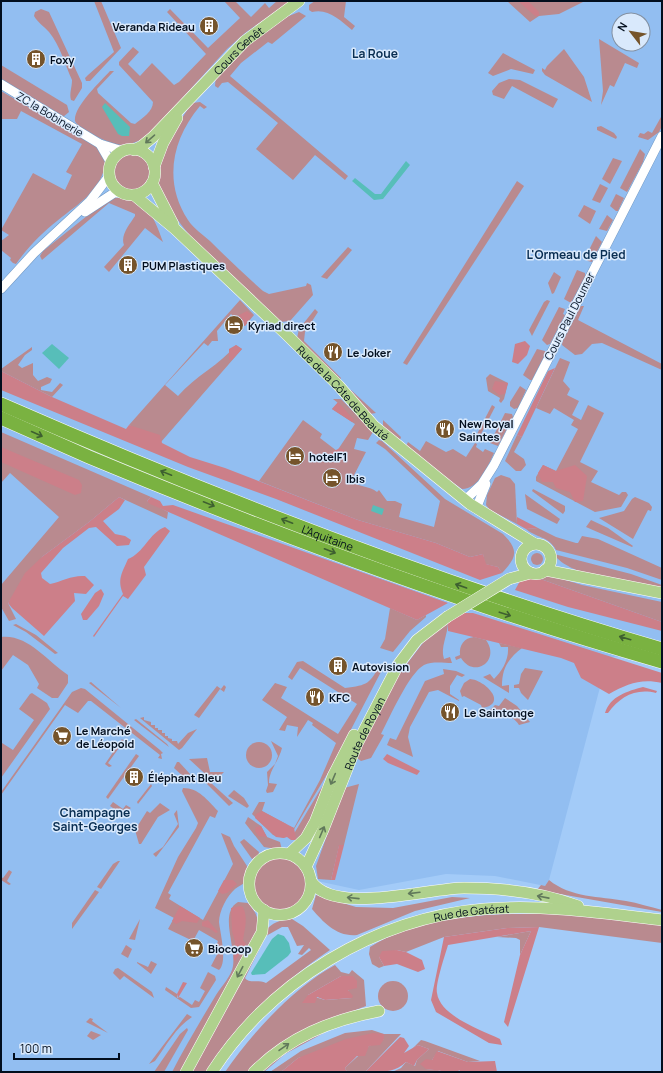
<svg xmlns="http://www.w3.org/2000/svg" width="663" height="1073" font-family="Manrope,sans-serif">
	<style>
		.built { fill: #92bef1; fill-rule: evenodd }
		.green { fill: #b98a8f; fill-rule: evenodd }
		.forest { fill: #cc7f89 }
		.water { fill: #57beb9 }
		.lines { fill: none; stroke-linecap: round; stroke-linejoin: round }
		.minor-casing { stroke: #739ac5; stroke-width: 10 }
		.major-casing { stroke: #fff; stroke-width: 12 }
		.highway-casing { stroke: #fff; stroke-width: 14 }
		.minor { stroke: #fff; stroke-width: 9 }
		.major { stroke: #afd18d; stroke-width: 11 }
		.highway { stroke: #7ab241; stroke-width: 13 }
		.major-bridge-casing { stroke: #fff; stroke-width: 12; stroke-linecap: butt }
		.major-bridge { stroke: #afd18d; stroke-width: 11 }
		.oneway { stroke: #61795b }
		.oneway2 { stroke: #3e6030 }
		.labels { text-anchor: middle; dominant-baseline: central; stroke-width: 3; stroke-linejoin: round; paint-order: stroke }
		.poi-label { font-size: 11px; font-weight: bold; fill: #020e1e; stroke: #d9e9fc; text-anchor: start }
		.street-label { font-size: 11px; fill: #020e1e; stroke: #d9e9fc }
		.neighbourhood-label { font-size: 12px; font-weight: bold; fill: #092e52; stroke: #d9e9fc }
	</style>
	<rect width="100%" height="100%" fill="#a3cbf8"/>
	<!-- built -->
	<path class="built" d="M1,1H662V656L608,657L549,880L545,886L495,876L446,874L359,890L280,873L239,961L172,1072H1ZM619,20H643V44H619Z"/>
	<!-- green -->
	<g class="green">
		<path d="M94,1H101L121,48L90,81H86L85,78L88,75L114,52Z"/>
		<path d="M224,1H235L251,17L265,3L269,8L277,1H291L245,33L227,49L147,137C139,141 130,145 121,145C112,145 77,129 75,121C73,107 101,81 110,71H114L97,89L98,93L131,123L135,124C142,118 153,112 153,102L119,65V62L133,47L139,52L128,64L140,76L152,63L174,85L179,82L206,54L167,12L170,9L208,48L240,18Z"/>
		<path d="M315,1H346L344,17L355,26L352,30C340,20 328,8 312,12L309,10V5Z"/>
		<path d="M507,1H585L559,14L539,16L530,22Z"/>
		<path d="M41,9L49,12L82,83V88L74,101L71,100C69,93 72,88 72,80C65,65 60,45 49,32C44,26 38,23 34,16L35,12Z"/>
		<path d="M299,12L306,16L272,44L268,42L241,63L230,76L348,176L345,180L315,155L293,180L256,149L278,123L228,82L222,83L218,88L215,86L216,74L232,57L281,19Z"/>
		<path d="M599,39L639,63L637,68L625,63L614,87L610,85L601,105L603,91Z"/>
		<path d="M564,49L584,77L592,102L545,75L542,71V68L545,70L547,66Z"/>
		<path d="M503,53L535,70L533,74L511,69L493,76L488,73Z"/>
		<path d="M1,65L67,105L69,112L63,117L1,80Z"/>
		<path d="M509,79L520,80L558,99L553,108L512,86L504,99L493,95L492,91L499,83Z"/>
		<path d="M1,91L98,147L106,157C104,190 80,202 57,221C42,233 27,248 16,264L13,263L10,260L11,258L1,250V241L9,235L1,230L33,173L65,190L72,175L66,172L82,144L21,111L17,119H1Z"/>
		<path d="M200,102L207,107L204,109L200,106C172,139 163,182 188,220C193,228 203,235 210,241C227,258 245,275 263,291L269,294L306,286L307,283L311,285L313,295L290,321L280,322C239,283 191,248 164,198C160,192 155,184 156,176C158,151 179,123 192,103Z"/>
		<path d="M661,117L662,126L659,132L648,140L638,137L640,133L644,134L648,131L652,133Z"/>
		<path d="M601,126L614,133L617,137L616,139L597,130V127Z"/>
		<path d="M640,149L645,154L643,162L627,192L620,188Z"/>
		<circle cx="132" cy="172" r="18"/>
		<path d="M613,158L622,161L610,184L602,179Z"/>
		<path d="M517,181L524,186L407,365L403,363Z"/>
		<path d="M600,184L608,188L600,203L592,200Z"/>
		<path d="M616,194L624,198L618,211H616L610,206Z"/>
		<path d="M113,197C146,198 153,214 163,242L145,228L109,272L104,267L124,245C120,235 130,224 135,216V214L109,203L42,260L40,256L43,251L107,200Z"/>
		<path d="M584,205L596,211L590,224L578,216Z"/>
		<path d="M607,215L613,220L607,231L599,229Z"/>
		<path d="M596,236L602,242L592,262L588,261L585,258Z"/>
		<path d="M348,247L352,250L327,279L321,277Z"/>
		<path d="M577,270L585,273V277L571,303L564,299Z"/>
		<path d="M554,272L561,277L554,293L552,294L548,283Z"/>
		<path d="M240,300L254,315L245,326L240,324L231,314L217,331L218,341H212L208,346L204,343L165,385L178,396C195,376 220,365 236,345L242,349L161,442L129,425Z"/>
		<path d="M547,300L550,301L532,336L529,330L544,302Z"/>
		<path d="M579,306H584L578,320L662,364V370L602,343L592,344L582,354L575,355L562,345L563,337Z"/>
		<path d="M559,307L565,309L563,314L565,315L550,344L547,345L542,340Z"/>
		<path d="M315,309L318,312L305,332L304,341L341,378L339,381L297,338L299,329Z"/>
		<path d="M32,347V350L25,355L18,365L22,368L33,363V375L38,381L47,377L52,379L50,383L41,387V390L52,392L60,383L63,385L52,397L1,371V369Z"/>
		<path d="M537,349L545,351L546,353L532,380H530L523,375Z"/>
		<path d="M560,358L570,362L563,381L570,389L567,395L579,401L572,415L581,420L588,405L604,413L580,462L598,471L591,482L619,495L622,492H626L628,495L621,507L595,512L536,481V477L543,465L556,471L578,429L571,425L574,420L554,408L550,414L536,408Z"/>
		<path d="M490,374L508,383L504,399L501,403L499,401L500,398L488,391L486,378Z"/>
		<path d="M520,386L526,390L518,408L514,409L510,406V402Z"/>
		<path d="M351,390L376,413L370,414L350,394Z"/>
		<path d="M333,399H341L373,432L368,440L357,438L354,449L366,452L351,481C358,487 370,486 377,492L379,490L387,501H395L402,504L399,517L434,527L440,501L385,449L376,443L379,440L382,441L445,499L503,534C519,550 517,557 502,573L498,567L485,564L483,554L470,557L436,543L358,520L259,481L303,420L322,434L320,438L337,451L355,424L332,409L338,403Z"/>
		<path d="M492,405L495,407L479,438L476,436Z"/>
		<path d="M505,413L512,414L513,417L498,446L490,443Z"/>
		<path d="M383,420L401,437L400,440L383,428Z"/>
		<path d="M1,432L151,497L147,501L168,512L167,519L119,497L89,522L43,556L8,603L16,619L9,621L1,607V585L59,517L10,473L1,483Z"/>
		<path d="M517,435L522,437L514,452L524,459L526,465L521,471H516L505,461Z"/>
		<path d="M426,441L446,452L453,449L466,457L475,443L477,444L476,447L483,452L485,449L494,453C488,466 479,489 462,489L407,451L406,446L408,442L420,451Z"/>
		<path d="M501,475L510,478L515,484L517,524L490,510L486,505L487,495L495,478Z"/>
		<path d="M533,489L565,506V511L563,514L532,491Z"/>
		<path d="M525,494L560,519L557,524L527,509Z"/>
		<path d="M635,497L649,503L652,507L651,511L648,510L633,539L599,518L624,511L632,499Z"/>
		<path d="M591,520L608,528L633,546L632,547L586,527Z"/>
		<path d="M538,528L556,537L576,543H578L582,536L598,539L662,568V580L627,568L556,550C549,536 536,538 526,529Z"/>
		<circle cx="537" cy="559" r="6"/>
		<path d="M554,554L631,574L662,585V589C635,584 568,577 554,554Z"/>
		<path d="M549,575L582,585L662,602V622L535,577Z"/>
		<path d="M390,608L417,620L426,615V617L410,631L393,652L380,648L385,639Z"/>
		<path d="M448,622C448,635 440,647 444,659L450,657L452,663C444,663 432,661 424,665C409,673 390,717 381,734L384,735L371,758L361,761L357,758V752L393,682L432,631Z"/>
		<path d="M16,624L36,635L58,653L55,654L26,632L13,625Z"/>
		<path d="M1,637C28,634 47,661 68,675V683L58,698H52L37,688L39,684L28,665L13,655L1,671Z"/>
		<path d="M474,637L486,640C501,661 474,679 461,658L456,660L455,657L460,655C459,645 464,638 474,637Z"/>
		<path d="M499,643L522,648C508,659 502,668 502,686L509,685V693L483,677L490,674L494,679C502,671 509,660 508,647H501Z"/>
		<path d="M303,661L345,688C368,685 370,684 380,664L384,666L332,766L293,831L287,837L289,826L294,828L320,780L336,743L312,725L313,723L308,720L297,737L298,727L287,725L285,731L279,730L287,717L262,700L275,683L287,687L281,698L338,734L357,704L300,668L292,680L288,677L297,662Z"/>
		<path d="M525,668L543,671L528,700L521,693L519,688H514V685L519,684L521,674Z"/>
		<path d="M443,669L456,671L465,675L462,677L457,675L450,686V694L459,700V701L438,690L429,692L410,727L408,737L413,757L387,745L390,738L396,740L425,681L444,674Z"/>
		<path d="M470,679C485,680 509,704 482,708L481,705L464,696L462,697L460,691L464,683Z"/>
		<path d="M91,682L121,708L89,683Z"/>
		<path d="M224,685L226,687L224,692L220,689L199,718L194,715L217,686L221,689Z"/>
		<path d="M81,688L85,689L160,750L163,753L161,754L162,759L158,758L160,755L91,701H88L78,713L65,705L1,795V792L72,692Z"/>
		<path d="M32,693L47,703L50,709L1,778V745L2,743L13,750L34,720L19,709L30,694Z"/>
		<path d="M505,698L517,706L530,722L519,725C515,717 497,709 489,711L495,705L499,706Z"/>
		<path d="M144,717V720L151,722V725H155V728H158V730H162V733H165V736H168V738L172,739V741H177L178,744L188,733L197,729L182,748L179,750L140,718Z"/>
		<path d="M136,719L167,744L169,747L134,720Z"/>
		<path d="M122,739L124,741L108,763L112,766L109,767L105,764Z"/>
		<path d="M271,741L282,748C279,761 269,770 269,783L277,784L273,792L267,793L266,791L268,785L267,772L275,764L278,756Z"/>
		<circle cx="259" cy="755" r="13"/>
		<path d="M136,754L139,756L108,799L106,797Z"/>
		<path d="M207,758L210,772H224L214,782L189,759Z"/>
		<path d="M177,762H179L190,774L188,778L186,779L174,768Z"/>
		<path d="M332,770L309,824L297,842L292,837Z"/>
		<path d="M199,772L233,803L229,806L201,778Z"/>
		<path d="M151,784L152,786L138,804L137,802Z"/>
		<path d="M359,784L344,845L339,846L331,880L318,879L316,866L344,788Z"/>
		<path d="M183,788C199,788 207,800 218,811L215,818L210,816L168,893L171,895L169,899L203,920L233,864L221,833L230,837L234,846L247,866L245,882C242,885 239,886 235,889C227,896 219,911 219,922C220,932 228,963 219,970L211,966L220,949L216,946L218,941L199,930L193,941L168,929L174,918L155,908L178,857L196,828L198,823L182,791Z"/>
		<path d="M234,790L244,798L249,806L247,808L228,796Z"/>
		<path d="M113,802L123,809L126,805L131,808L125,812L122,810L119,812L110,806Z"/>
		<path d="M259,802H265L262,811L286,824L284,838L273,835L252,814Z"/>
		<path d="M160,803L170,810L158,817L141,844H139L135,830L147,811L150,813Z"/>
		<path d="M177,810L179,827L156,857L153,854L163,847L178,824L174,814Z"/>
		<path d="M248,817L261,826L267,837L280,842L282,850L264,847L245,823Z"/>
		<path d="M244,839L259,852L258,856L252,859L240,842Z"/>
		<circle cx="279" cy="885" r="27"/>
		<path d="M118,861H120L101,889L97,887L113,864Z"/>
		<path d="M9,870L12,872L7,881L11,884L9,885L1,880V877L3,878Z"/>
		<path d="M549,880C571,898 599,896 626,901C638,903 650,907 662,910V912L537,890L541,885L545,886Z"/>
		<path d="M95,890L99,892L72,929V923Z"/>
		<path d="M316,895L356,907L393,908L452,897L470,898L415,911L357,935C337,937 324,923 312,909Z"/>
		<path d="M238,902L248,903C256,912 259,918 258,930L180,1072H172C186,1045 201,1020 216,995C221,987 232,975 233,966C236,946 219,913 238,902Z"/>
		<path d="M515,914H563L662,925V943L539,927L507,928L444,937L406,952L397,950L379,957L384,966L379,968L372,964L369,954L370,947C412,921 467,915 515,914Z"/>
		<path d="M140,919L135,940L129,939Z"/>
		<path d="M292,919L303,926L330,950C281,983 238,1023 206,1072H188L264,932C273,922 279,920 292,919ZM282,927H288L297,946L304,945L298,954L302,955L309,948L311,950L266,983C258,979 249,984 245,978L266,936Z"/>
		<path d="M531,931L520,955V940L516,938L497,937Z"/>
		<path d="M126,945L132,949L128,958L121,954Z"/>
		<path d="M151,961L157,964L151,974L137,963V962L148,967Z"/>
		<path d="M335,965L341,972L349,974L352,970L364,980L366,1006L348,1013L250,1072H225C252,1033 293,988 335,965ZM341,976L352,998L325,1000L308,995Z"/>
		<path d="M118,968L152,992L154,998L124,976L120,980L113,973L115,969Z"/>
		<path d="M208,972L215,976L216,980L199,1007L191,1008L165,990L166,987L177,994V998L180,997L192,1005L195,1000L199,1002L205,991L200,988Z"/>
		<circle cx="393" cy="996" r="15"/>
		<path d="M187,1014L192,1017C176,1027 166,1046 155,1061L149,1064Z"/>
		<path d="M90,1018L93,1019L92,1021L108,1033L86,1022Z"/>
		<path d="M187,1028L188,1030L164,1072H154L180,1034Z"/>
		<path d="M331,1029L285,1054L264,1072H260L283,1052L302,1041Z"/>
		<path d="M372,1030L384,1034H401L365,1072H347L345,1068L369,1046L384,1039L298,1058L281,1072H270L301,1051L345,1033Z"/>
		<path d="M91,1031L101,1035L93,1040L87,1036Z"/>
		<path d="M421,1040L425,1041L480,1061L468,1062L438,1051L426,1069L438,1070L441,1072H392L401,1068L406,1062L415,1066L417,1060L429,1049L418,1045L412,1049Z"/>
	</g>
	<!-- forest -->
	<g class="forest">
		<path d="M518,1H528L539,12V16H535Z"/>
		<path d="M247,311L252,315L245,326L242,323L239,315Z"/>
		<path d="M525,341L530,346L527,355L518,364L512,362L515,344Z"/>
		<path d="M236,345L242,349L232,360H229V349Z"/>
		<path d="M555,368L522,437L517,435L548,371Z"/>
		<path d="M1,371L52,397L126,429L129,425L160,435L162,443L190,457L225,468L358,520L436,543L470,557L483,554L486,564L498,567L502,573L480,580L276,499L188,467L1,390Z"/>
		<path d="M495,381L508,383L505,394L499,395L492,389Z"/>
		<path d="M338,402L354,420L352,422L332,409Z"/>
		<path d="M1,447L79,480L82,485L81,493L75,495L1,462Z"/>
		<path d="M340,448L344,450L342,458L332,460L330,456L332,452Z"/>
		<path d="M543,465L556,471L575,465L587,476L583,501L575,502L570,492L556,488L553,482H542L538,473Z"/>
		<path d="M119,497L125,500L119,509L103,521L115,534L125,536L131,540L129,545L117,546L96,527L89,528L63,548L41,573L42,578L50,584C63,581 72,575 85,576L94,585L86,594L74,593L75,601L44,636L12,608L8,603L25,573L43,556L89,522Z"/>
		<path d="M151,497L160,501L163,506L173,505L448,603L417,620L150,504L147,501Z"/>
		<path d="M517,517L538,528L526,529L517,524Z"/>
		<path d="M165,527L170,531L144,567L146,575L128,599L123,596L94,637L93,636L123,594C117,579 122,573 128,559C144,553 149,533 165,527Z"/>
		<path d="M535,577L662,622V631L568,607L515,590L520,581Z"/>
		<path d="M101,589L104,594L99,606L87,620H83L81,614L95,593Z"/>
		<path d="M461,613H473L662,673V683C641,678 627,684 609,694L581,678L574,663L561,658L448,631V622Z"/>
		<path d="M643,687L657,691L656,693C635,688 620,697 608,713H605C610,696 628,691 643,687Z"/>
		<path d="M387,754L420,771L417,775L388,763L383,759Z"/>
		<path d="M262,811L294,828L296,838L295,840H291L287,837L284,838L276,837L255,818L256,814Z"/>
		<path d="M261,826L267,837L258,836L255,831L256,827Z"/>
		<path d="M339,845H344L335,880H331Z"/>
		<path d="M224,880H233L237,884L227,893L222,894L218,891Z"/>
		<path d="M180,906L200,918L197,923L182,921L176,924L172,921Z"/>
		<path d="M240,906L243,907C248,918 245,928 243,940L246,944L235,961L234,960L235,941L232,931L231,908Z"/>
		<path d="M208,920L218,932L216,933L209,928L202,926V922Z"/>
		<path d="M539,927L508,1027L504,1022L520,955L531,931L448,945C445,955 435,985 437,993C440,1016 481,1030 500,1039L502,1045L489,1043L436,1012L431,1000L444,937L507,928Z"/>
		<path d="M397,950L406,952L422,960L425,969L418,972L397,964L384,966L379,957L382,951Z"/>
		<path d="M341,976H353L357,981V988L348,990L353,996L352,998L325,1000L317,997L315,1003H302L308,995Z"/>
		<path d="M183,982L187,983L178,998L177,994Z"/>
		<path d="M373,1033L384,1034V1039L380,1045L369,1046L365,1056H357L345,1068L347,1072H281L298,1058L346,1039Z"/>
		<path d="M400,1037L404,1038L409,1046L404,1053L418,1045L429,1049L417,1060L414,1066L406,1062C395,1073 381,1072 365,1072Z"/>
		<path d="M437,1051L468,1062L495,1061L497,1072H461L459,1070L458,1072C446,1072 437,1070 426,1069L420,1064L426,1059L432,1060Z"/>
	</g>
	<!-- water -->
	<g class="water">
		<path d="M105,103L130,127L129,136H122L118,134L102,107Z"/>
		<path d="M406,161L410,165L383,199L374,200L352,181L355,178L375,194H381Z"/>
		<path d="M52,344L69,358L59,369L42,353Z"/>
		<path d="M373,505L384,509L382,515L371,511Z"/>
		<path d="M278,934L284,936L289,943L291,952L288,956L265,974L252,975L251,973L272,939Z"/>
	</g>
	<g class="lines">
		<!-- minor casing -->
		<g class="minor-casing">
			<g id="minor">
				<path d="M1,84L100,144L123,151"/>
				<path d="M100,144L111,163"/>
				<path d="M85,212L114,193H122"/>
				<path d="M1,289L34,253L90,201L109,176"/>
				<path d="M465,500L482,484L494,465L662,136"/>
				<path d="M476,509L486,484"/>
			</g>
		</g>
		<!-- major casing -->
		<g class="major-casing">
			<g id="major">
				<circle cx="132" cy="172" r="23"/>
				<path id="s1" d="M134,150L142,146L153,137L245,41L299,1"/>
				<path d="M154,167L163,143L177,118"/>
				<path d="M152,183L173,224"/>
				<path id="s2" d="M134,195L175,229L286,334L339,386L374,426L470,504L535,544"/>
				<circle cx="536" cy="559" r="15"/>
				<path d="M545,570L662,593"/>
				<path d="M509,579L531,573"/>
				<circle cx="280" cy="884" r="31"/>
				<path d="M289,854L306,838L315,822L333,776L354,735"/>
				<path id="s3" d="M306,867L323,830L357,744L398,665L417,640L447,617"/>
				<path d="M311,881C333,916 429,888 464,888C501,888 544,893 578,906"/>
				<path d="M186,1072L262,932L264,910"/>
				<path id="s4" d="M212,1072C271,981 375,918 484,909C543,904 603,913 662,920"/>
				<path d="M254,1072C289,1037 331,1020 379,1011"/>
			</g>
		</g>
		<!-- highway casing -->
		<g class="highway-casing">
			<g id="highway">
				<path id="s5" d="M1,404C216,498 436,583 662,649"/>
				<path d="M1,418C30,431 59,444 89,457C276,535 467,606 662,662"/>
			</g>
		</g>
		<!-- minor -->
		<use href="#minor" class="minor"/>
		<!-- major -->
		<use href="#major" class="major"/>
		<!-- highway -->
		<use href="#highway" class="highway"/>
		<!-- major-bridge casing -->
		<g class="major-bridge-casing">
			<path id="major-bridge" d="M447,617L509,579"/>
		</g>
		<!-- major-bridge -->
		<use href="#major-bridge" class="major-bridge"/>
	</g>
	<!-- one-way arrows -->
	<defs><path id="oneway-shaft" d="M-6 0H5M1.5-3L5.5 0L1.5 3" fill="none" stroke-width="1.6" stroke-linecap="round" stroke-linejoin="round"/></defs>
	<g class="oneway">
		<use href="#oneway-shaft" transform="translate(150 139) rotate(139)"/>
		<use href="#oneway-shaft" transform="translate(333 779) rotate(113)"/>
		<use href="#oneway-shaft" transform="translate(322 832) rotate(-67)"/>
		<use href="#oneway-shaft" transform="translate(414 893) rotate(173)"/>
		<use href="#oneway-shaft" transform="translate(543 897) rotate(-169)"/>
		<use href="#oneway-shaft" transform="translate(353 898) rotate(-174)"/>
		<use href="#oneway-shaft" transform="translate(240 972) rotate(118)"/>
		<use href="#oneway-shaft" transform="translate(284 1047) rotate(-35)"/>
	</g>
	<g class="oneway2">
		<use href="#oneway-shaft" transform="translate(37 434) rotate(24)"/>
		<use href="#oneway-shaft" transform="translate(166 473) rotate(-158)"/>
		<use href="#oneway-shaft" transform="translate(209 504) rotate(22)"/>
		<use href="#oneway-shaft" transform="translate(287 521) rotate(-159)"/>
		<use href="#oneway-shaft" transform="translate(330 551) rotate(21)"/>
		<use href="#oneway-shaft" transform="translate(461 586) rotate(-161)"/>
		<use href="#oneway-shaft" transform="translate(505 614) rotate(18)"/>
		<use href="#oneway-shaft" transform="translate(625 638) rotate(-164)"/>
	</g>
	<!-- icons -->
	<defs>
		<g id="building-disc" transform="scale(1)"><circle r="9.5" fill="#75542b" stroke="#d9e9fc"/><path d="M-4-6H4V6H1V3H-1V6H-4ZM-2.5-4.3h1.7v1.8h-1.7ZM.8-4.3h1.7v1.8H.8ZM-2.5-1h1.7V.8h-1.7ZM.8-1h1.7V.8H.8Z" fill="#fff"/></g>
		<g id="hotel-disc" transform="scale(1)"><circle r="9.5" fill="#75542b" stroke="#d9e9fc"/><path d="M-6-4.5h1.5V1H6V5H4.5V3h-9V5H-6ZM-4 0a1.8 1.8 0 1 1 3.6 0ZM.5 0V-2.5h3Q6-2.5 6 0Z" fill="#fff"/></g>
		<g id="restaurant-disc" transform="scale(1)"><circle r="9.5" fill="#75542b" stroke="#d9e9fc"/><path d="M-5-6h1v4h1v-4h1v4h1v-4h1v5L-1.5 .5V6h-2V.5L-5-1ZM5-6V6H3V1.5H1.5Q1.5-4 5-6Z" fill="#fff"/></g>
		<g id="supermarket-disc" transform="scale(1)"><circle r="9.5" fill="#75542b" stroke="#d9e9fc"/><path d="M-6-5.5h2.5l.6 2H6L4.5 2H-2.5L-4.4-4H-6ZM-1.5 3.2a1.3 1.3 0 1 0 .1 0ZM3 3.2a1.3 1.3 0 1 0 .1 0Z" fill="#fff"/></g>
	</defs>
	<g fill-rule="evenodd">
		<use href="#building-disc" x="209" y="26"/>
		<use href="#building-disc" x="36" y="59"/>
		<use href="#building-disc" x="128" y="265"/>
		<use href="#hotel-disc" x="234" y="325"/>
		<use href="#restaurant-disc" x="333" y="352"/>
		<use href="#restaurant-disc" x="445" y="429"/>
		<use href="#hotel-disc" x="295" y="456"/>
		<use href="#hotel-disc" x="332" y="478"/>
		<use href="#building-disc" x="338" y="666"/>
		<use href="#restaurant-disc" x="315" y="697"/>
		<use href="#restaurant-disc" x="450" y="712"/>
		<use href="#supermarket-disc" x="62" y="736"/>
		<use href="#building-disc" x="134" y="777"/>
		<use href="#supermarket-disc" x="194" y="948"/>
	</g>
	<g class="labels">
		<!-- poi labels -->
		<g class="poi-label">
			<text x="195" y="26" text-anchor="end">Veranda Rideau</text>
			<text x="50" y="59">Foxy</text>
			<text x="142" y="265">PUM Plastiques</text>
			<text x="248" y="325">Kyriad direct</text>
			<text x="347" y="352">Le Joker</text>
			<text x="459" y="423">New Royal<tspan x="459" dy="13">Saintes</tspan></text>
			<text x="309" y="456">hotelF1</text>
			<text x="346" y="478">Ibis</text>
			<text x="352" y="666">Autovision</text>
			<text x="329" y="697">KFC</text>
			<text x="464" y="712">Le Saintonge</text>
			<text x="76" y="730">Le Marché<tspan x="76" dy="13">de Léopold</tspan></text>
			<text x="148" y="777">Éléphant Bleu</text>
			<text x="208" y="948">Biocoop</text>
		</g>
		<!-- street labels -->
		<g class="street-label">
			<text stroke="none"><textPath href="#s1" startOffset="145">Cours Genêt</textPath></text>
			<text transform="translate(50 114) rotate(31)">ZC la Bobinerie</text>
			<text transform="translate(569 316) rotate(-63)">Cours Paul Doumer</text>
			<text stroke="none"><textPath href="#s2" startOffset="288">Rue de la Côte de Beauté</textPath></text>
			<text stroke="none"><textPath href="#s5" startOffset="353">L'Aquitaine</textPath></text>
			<text stroke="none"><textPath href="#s3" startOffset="146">Route de Royan</textPath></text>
			<text stroke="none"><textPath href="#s4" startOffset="315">Rue de Gatérat</textPath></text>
		</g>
		<!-- neighbourhood labels -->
		<g class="neighbourhood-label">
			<text x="375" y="53">La Roue</text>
			<text x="576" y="254">L'Ormeau de Pied</text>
			<text x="95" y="812">Champagne<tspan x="95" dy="14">Saint-Georges</tspan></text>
		</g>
	</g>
	<!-- border -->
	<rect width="663" height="1073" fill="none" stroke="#020e1e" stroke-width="4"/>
	<!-- north arrow -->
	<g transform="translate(631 32) rotate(301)"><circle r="19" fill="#d9e9fc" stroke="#8391a3"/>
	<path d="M0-3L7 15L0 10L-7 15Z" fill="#75542b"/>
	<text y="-6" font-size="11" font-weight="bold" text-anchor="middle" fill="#020e1e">N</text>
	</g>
	<!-- scale -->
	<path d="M14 1053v6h105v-6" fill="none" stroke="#020e1e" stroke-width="2"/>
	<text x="20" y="1053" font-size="12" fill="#020e1e" stroke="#d9e9fc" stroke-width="3" paint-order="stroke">100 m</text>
</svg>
